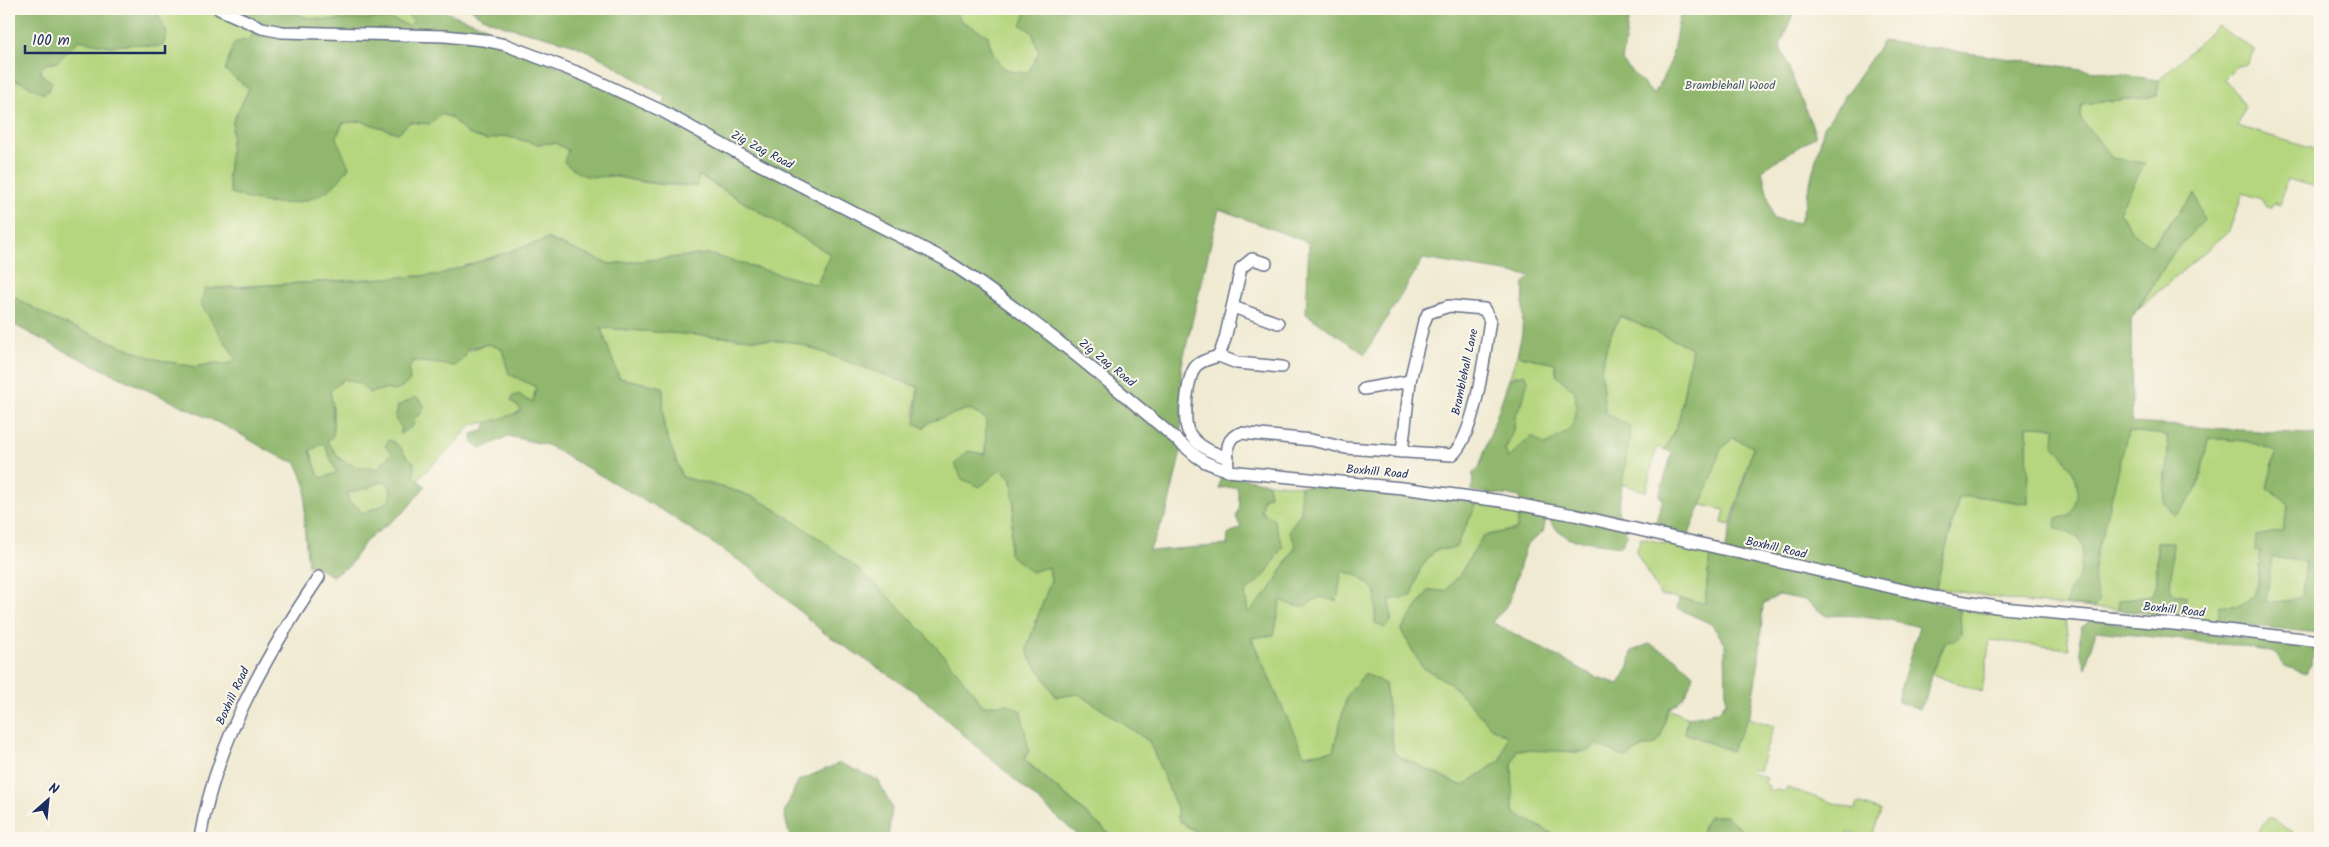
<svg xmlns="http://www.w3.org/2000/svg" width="2329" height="847" font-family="Kalam,sans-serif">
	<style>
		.green { fill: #b5d67e; stroke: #68826e }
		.forest { fill: #90b76d; stroke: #567366; fill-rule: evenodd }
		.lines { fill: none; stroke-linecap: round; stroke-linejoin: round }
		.minor-casing { stroke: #667087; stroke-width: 14 }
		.minor { stroke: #fff; stroke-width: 11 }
		.labels { text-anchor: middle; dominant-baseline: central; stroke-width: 4; stroke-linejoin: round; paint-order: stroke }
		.park-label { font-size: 12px; fill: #425966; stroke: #fbf7ec }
		.street-label { font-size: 12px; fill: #1b2f5e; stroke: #fbf7ec }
	</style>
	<rect width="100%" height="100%" fill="#fbf7ec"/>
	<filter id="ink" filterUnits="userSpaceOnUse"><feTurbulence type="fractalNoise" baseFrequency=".02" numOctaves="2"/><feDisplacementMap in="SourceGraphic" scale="10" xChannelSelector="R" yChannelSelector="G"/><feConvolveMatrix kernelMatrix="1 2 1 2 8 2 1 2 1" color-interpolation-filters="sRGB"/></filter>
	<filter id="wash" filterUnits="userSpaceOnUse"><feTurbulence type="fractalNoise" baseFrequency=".0096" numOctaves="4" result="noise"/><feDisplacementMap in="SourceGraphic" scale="20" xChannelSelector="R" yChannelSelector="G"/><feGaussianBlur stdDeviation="1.12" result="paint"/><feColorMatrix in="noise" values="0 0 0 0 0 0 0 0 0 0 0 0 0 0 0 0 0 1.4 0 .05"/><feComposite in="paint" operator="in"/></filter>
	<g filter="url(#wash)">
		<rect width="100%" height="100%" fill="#f0ead2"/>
		<!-- green -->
		<g class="green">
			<path d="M155,9H210L254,30L250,39L225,70L249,89L233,121L228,177L231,193L272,204L336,138L343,123L361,121L398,133L410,122L430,124L440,114L450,117L468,134L487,140L505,136L538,144L555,143L568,150L595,177C616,174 635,182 657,184C670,186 683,185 696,186L698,175L830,254L817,285L708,254L610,264L548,239L437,275L214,288L236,359L228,364L215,363L195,367L155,359L55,320L9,294V79L25,81L32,89L42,75L40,69L46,64L57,62L79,40L110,46L138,44L155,47L167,33Z"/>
			<path d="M290,9H401L414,21L409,26C404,24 397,20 391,20C367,19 305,26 290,9Z"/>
			<path d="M957,9H1023L1026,12L1039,53L1028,72C1001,75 993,60 988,36L960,20Z"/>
			<path d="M2217,26L2255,50L2247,64L2237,66L2224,80L2235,91L2245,106L2238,126L2320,151V188L2287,179L2280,205L2274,203L2271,207H2266L2261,199L2243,193L2229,231L2138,309L2174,252L2204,220L2194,195L2150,246L2131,230L2119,212L2112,158L2081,119V104L2157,96L2159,80Z"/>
			<path d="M1620,316L1692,348L1679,420L1665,450L1657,447L1646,491L1621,484L1631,427L1605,413L1601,368L1610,336Z"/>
			<path d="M601,328L794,342L918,387L914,414L924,428L929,422L968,409L986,419L985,454L1012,479L1014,506L1009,554L1049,566L1051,580L1027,647L1030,659L1042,674L1056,697L1079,694L1149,741L1177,808L1178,819L1189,828L1214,838H1114L1024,759L1007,704L983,706C924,625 847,549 759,500C741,490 703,483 682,477L664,428L663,387L619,378Z"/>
			<path d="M488,344L502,349L509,374L536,387L533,401C513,418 498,422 472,424L456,443L417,479L414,476L413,470L401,448L392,453L377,469L367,467L362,469L341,460L326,441L333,435V409L330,391L344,379L359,383L369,393L384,389L396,391L413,361L432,363Z"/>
			<path d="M1517,355L1555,364L1557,376L1575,391C1576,398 1578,408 1577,415C1572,442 1530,451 1508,460L1505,450L1514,431L1515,416L1523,400L1517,375L1509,379Z"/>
			<path d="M2027,426L2133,431L2167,435L2168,453L2164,502L2175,516L2199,485L2208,438L2246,441L2276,451L2267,488L2289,504L2282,531L2261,552L2255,594L2244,604L2227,607L2220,605L2218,622L2184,617L2186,596L2170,592L2172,542H2157V583L2152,595L2119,600L2118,610L2024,602L1936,588L1959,496L1983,497L2028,504Z"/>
			<path d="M1733,438L1753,447L1730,525L1722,523L1725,510L1701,505L1720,450Z"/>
			<path d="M324,443L337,473L322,478L318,474L310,450Z"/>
			<path d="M387,481L391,489L390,500L379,507L361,513L358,507L349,503L347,493Z"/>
			<path d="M1268,483L1300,486L1301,512L1290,531L1296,546L1270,590L1248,614L1245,593L1265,575L1261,512L1263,498L1270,495Z"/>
			<path d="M1478,502L1521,509L1517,529L1483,536L1459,576L1445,591L1429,590L1401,630L1422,667L1450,683L1491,727L1508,736L1501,760L1463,786L1394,754L1385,684L1347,696L1333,751L1303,755L1251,637L1274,634L1281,599L1294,606L1342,571L1359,576L1376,591L1375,623L1391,622L1390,599L1412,596L1420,569L1435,550L1455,548Z"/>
			<path d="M1641,538L1710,554L1705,604L1660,595L1636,552Z"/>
			<path d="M2272,557L2306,562L2302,595L2286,602L2265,601Z"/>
			<path d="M1960,609L2001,616L2065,619L2069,649L1990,640L1982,692L1931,674L1946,642L1961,634Z"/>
			<path d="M1668,709L1688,718L1685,733L1731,751L1748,718L1774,726L1759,771L1753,769L1752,773L1767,778L1765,784L1769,786L1768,790L1773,792L1775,789L1785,792L1787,788L1855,810L1858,803L1881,811L1871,838L1849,833L1846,838H1740L1742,830L1726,816L1709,817L1703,827L1700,838H1560L1513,812L1512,765L1516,750H1557L1578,753L1596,743L1626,758L1643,747L1656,744L1661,736Z"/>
			<path d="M2269,817L2293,832L2289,838H2254Z"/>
		</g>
		<!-- forest -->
		<g class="forest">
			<path d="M9,9H155L167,33L163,45L155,47L138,44L110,46L79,40L57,62L46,64L40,69L42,75L52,82L50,89L44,94C29,87 26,82 9,79Z"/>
			<path d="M244,9H290C308,28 369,15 394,20C399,22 404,24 409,26L414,21L401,9H438L486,27V37L662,108L666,98C639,82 612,62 583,49C553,34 493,30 471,9H957L960,20L988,36C993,60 1001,75 1028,72L1039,53L1032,32L1021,25L1026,12L1023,9H1630L1622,61L1654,95L1671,61L1681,9H1795L1780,46L1816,136L1762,170L1773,219L1800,223L1824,127L1883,41L2159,80L2157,96L2081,104V119L2112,158L2145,163L2119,212L2131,230L2151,246L2195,194L2204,220L2174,252L2131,319L2132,423L2320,435V548L2310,558L2320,579L2319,633L2218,622L2219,605C2231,608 2249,606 2255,593C2259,584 2259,563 2261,552L2255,550L2256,536L2282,531L2289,504L2267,488L2276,451L2246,441L2208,438C2202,471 2201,493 2175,516L2164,502L2168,453L2167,435L2128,431L2103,534C2093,555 2092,580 2099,602L2094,607L2066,605L2069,590L2080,575L2083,548L2079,538L2055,527L2056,518L2070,516C2086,484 2074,470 2054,445L2055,427L2027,426L2028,504L1983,497H1959L1932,602L1960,609L1961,634L1955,641L1945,642L1931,674L1927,695L1920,709L1898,702V696L1919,627C1887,618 1859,614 1826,616L1805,600L1779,595L1763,604L1759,660L1750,714L1731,751L1685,733L1688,718L1719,711L1726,702L1725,643L1711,624L1677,608L1679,599L1705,603L1710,554L1725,550L1753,447L1733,438L1720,450L1711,480L1689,534L1655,524L1663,499L1659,496L1672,453L1665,450L1679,420L1692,348L1620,316L1610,336L1601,368L1605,413L1631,427L1618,511L1627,535L1621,546L1569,539L1553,526L1547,515L1543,532L1526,546L1509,603L1492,622L1594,676L1619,684L1629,667L1632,651L1649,644L1674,657L1693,674C1689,691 1684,700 1668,709L1661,736L1656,744L1643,747L1626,758L1596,744C1594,746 1593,748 1591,750C1585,753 1528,750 1516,750L1512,765L1513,812L1560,838H1214L1189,828L1178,819L1177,808L1149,741L1079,694L1056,697L1042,674L1030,659L1027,647L1051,580L1049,567L1031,572L1009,554L1014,506L1012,479L1001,469L980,487L962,479L955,464L968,451L985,454L986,419L968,409L929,422L924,428L915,424L918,387L794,342L601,328L619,378L663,387L664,428L682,477C703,483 741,490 759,500C847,549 924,624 983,706L1007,704L1021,711L1029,751L1024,760L1114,838H1081L915,692L823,632L752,569L665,512L547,445L508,436L481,449L473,443L472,434L483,431L487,423L520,412L519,407L511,401L513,396L519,394L527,400L533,401L536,387L509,374L502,349L488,344L467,349L465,357L455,366L413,361L409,369L410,381L396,391L384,389L369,393L359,383L344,379L330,391L333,409V436L327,441L341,460L362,469L367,467L377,469L392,453L385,446L389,440C402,444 402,456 414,462V476L425,486L406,510L365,542L349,566L332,576L320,569L308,565L304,525L306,488L297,463C270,455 248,437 223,425C151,391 78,360 9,322V294L55,320L155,359L195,367L215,363L228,364L236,359L200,303L205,289L437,275L548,239L610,264L708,254L817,285L830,254L699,175L697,186C668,185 642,183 615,176C608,174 602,178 595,177C582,177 574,171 564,162L568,150L555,143L538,144L505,136L487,140L468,134L450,117L440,114L430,124L410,122L398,133L361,121L343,123L336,138L349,167C344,174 338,183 331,188C300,210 264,206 231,193L228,177L233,121L249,89L225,70L234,43L250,39L257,24L246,19ZM1219,209L1309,243L1306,314L1365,354L1423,259L1531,276L1524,283L1522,334L1517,355L1555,364L1557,376L1575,391C1578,426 1575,428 1545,445L1531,436L1508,459L1505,449L1514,430L1515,416L1523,400L1528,380L1525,374L1509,379L1479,468L1473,472L1472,491L1520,497L1517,529L1483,536L1459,576L1445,591L1429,590L1401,630L1422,667L1450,683L1491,727L1507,736L1501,760L1463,786L1394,754L1385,684L1365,673L1347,696L1333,751L1304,755L1251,638L1274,635L1281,600C1299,609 1303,609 1319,597L1337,601L1342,571L1359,576L1376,591L1375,623L1385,628L1391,622L1390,600L1412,596L1420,569L1435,550L1455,548L1478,502L1370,489L1300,486L1301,512L1289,531L1296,546L1270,590L1248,613L1245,593L1265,575L1283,546L1273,518L1261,512L1263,498L1270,495L1268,483L1221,474L1219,488L1237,487L1240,505L1236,517L1241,527L1228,535L1227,545L1149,551L1167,512L1181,451V368ZM324,443L337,473L322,478L318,474L310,451ZM379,482H387L391,489L390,500L379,507L362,513L358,507L349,503L347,493L368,488ZM2272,557L2306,562L2302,595L2286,602L2266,601Z"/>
			<path d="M416,397L424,404L422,413L414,418L413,426L400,434L402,428L395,419L398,406Z"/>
			<path d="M2157,542H2173L2170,592L2186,596L2184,617L2118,610L2119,600L2152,595L2157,583Z"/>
			<path d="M2091,620L2317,647L2306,674L2285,666L2275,653L2240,646L2096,631L2085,668C2080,654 2078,643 2081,628Z"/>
			<path d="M840,763L878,780L892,808L888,838H790L784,813L798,781Z"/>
			<path d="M1709,816H1726L1742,830L1740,838H1700L1703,827Z"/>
		</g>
	</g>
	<g filter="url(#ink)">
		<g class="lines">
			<!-- minor casing -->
			<g class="minor-casing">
				<g id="minor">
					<path d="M219,9L262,28L282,32L445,36L483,40L506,45L584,75L662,111L745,157L944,259C1034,317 1115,387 1196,456L1205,462L1228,471L1402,488L1501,501L1574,515L1934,597L2003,608L2184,625L2320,641"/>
					<path d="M1233,307L1278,323"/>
					<path d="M1219,356L1237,363L1282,367"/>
					<path d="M1364,389L1410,381L1402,452"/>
					<path d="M1228,458C1213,453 1198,447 1189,433C1182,422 1187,374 1197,365C1203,360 1212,358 1219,356L1225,339L1241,268L1252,259L1266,263"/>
					<path d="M1228,471C1228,455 1223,438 1241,433L1311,440L1346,448L1452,455C1475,437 1485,352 1490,320L1484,309L1449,306L1428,313L1423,325L1410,381"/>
					<path d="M200,838C216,742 265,657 319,577"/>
				</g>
			</g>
			<!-- minor -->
			<use href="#minor" class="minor"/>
		</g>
	</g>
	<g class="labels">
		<!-- park labels -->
		<g class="park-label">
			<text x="1730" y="85">Bramblehall Wood</text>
		</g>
		<!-- street labels -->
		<g class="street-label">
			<text transform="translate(762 150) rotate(28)">Zig Zag Road</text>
			<text transform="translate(1107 363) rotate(39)">Zig Zag Road</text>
			<text transform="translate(1465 372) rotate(-78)">Bramblehall Lane</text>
			<text transform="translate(1377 472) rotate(5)">Boxhill Road</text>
			<text transform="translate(1776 548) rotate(13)">Boxhill Road</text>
			<text transform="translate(2174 610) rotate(6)">Boxhill Road</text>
			<text transform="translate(233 696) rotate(-65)">Boxhill Road</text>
		</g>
	</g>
	<!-- margin -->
	<rect width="2329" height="847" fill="none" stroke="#fbf7ec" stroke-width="30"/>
	<!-- north arrow -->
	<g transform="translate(48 800) rotate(27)" stroke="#fbf7ec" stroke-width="4" paint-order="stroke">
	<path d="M0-4L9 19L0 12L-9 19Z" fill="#1b2f5e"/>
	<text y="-8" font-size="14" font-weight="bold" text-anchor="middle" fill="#1b2f5e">N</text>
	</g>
	<!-- scale -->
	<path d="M25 45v8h140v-8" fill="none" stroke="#1b2f5e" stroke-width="2.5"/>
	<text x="32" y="45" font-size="15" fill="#1b2f5e" stroke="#fbf7ec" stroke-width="4" paint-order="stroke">100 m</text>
</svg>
